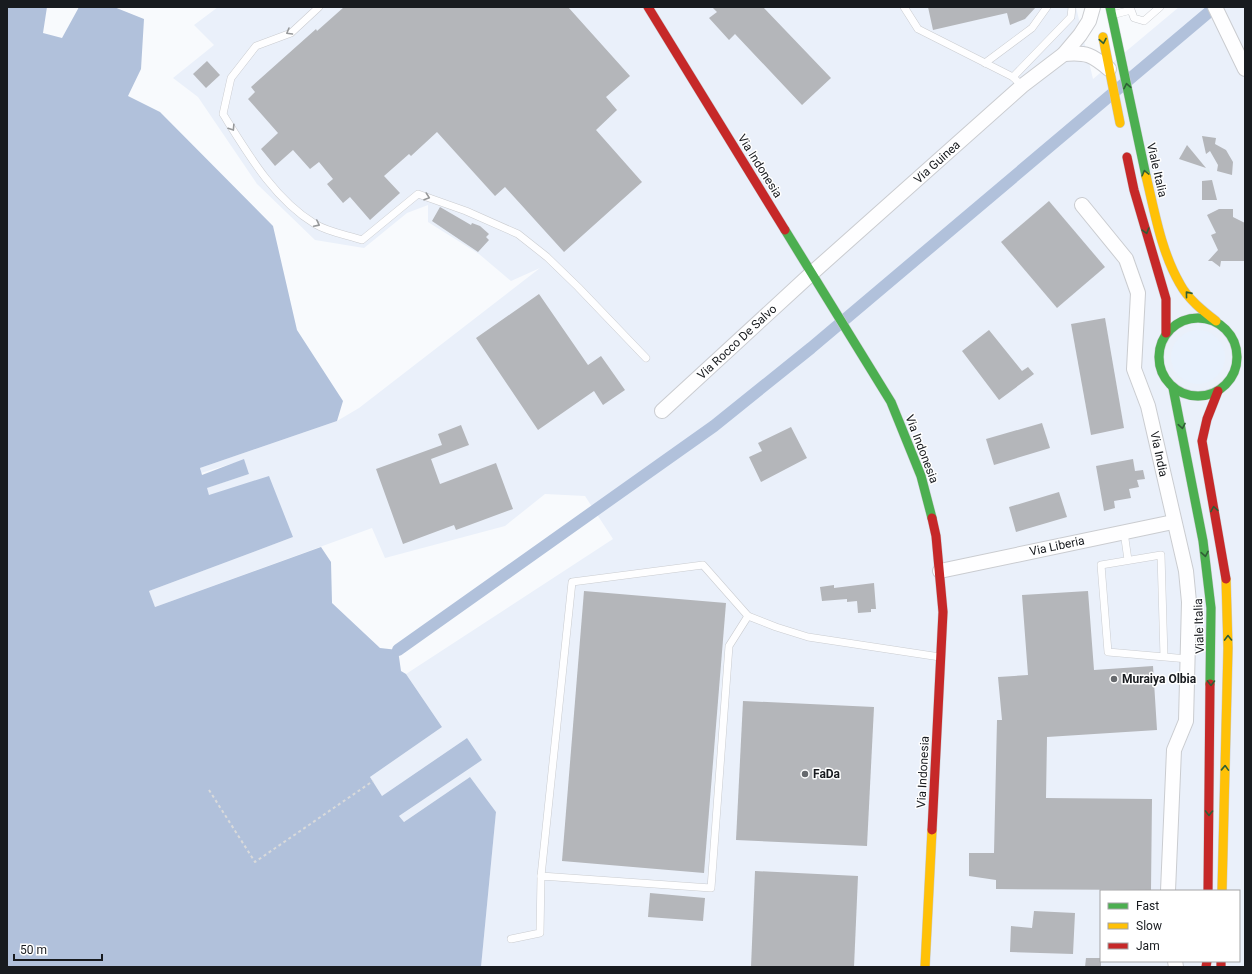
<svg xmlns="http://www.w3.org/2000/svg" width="1252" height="974" font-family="Roboto,sans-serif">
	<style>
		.built { fill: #eaf0fa; fill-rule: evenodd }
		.green { fill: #e8f1fd }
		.water { fill: #b1c1db }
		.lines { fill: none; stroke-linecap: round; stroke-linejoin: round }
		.canal { stroke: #b1c1db; stroke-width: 12 }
		.building { fill: #b4b6ba }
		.lane-casing { stroke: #caccd0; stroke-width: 8 }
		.street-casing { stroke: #caccd0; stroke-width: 16 }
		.fast-casing { stroke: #caccd0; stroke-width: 10 }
		.slow-casing { stroke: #caccd0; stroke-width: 10 }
		.jam-casing { stroke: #caccd0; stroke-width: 10 }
		.path { stroke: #d9dadb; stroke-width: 2; stroke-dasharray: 3 3; stroke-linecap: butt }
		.lane { stroke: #fefeff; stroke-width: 7 }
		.street { stroke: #fefeff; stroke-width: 14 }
		.fast { stroke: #4caf50; stroke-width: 9 }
		.slow { stroke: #ffc107; stroke-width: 9 }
		.jam { stroke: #c62828; stroke-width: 9 }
		.oneway { stroke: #96989a }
		.oneway2 { stroke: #2f5e35 }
		.poi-dot { fill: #66696d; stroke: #fff; stroke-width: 1.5 }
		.labels { text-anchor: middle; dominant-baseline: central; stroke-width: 3; stroke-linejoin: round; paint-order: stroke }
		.street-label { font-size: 12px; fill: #181b1f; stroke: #fff }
		.poi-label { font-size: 12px; font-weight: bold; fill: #181b1f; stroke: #fff; text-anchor: start }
	</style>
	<rect width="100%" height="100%" fill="#f8fafd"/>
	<!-- built -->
	<path class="built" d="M218,7H1076L1093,79L1179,7H1245V967H481L496,812L470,777L404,822L399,816L481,760L467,738L382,796L370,777L442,727L406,674L613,539L585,496L545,494L505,526L385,558L372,528L155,607L149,591L293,537L209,495L206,488L249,474L244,460L201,473L200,468L337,421L359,408L540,268L511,281L479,254L428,222V205L407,213L364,248L315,240L257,184L198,97L173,78L214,45L194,25ZM1101,891H1239V961H1101Z"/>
	<!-- green -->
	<circle class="green" cx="1198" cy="357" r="27"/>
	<!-- water -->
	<path class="water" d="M7,7H47L43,33L62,38L79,7H114L144,19L141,69L128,96L160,112L273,226L297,330L343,401L337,421L200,468L202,475L244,459L249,474L207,488L209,495L269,476L293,537L149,591L155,607L321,547L331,562L332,603L380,648L398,650L401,671L406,674L442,727L370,777L382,796L467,738L482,760L399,816L404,822L470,777L496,812L481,967H7Z"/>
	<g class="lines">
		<!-- canal -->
		<path class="canal" d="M398,650L714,426L811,348L1215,7"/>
	</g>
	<!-- building -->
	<g class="building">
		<path d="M344,7H568L630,76L606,97L617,110L596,130L642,182L564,252L505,187L495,196L437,132L411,156L409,154L384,176L400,193L370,220L350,197L343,203L327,184L333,179L319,162L310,169L293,150L275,166L261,149L278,133L248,99L255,92L251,87L316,29L317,31Z"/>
		<path d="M712,7H763L831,78L802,105L735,34L729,40L709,18L717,12Z"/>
		<path d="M928,7H1036L1025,19L1010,25L1007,13L933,30Z"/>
		<path d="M207,61L220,75L206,88L193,74Z"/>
		<path d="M1202,136L1216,138L1215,144L1226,150L1233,162L1232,175L1217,171L1218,165L1210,151L1206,154Z"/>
		<path d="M1187,145L1206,168L1179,159Z"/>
		<path d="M1212,180L1217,200H1202V181Z"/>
		<path d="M1049,201L1105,267L1057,308L1001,242Z"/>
		<path d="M440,207L471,225L472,223L480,226L489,234L486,237L489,240L478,252L432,221Z"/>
		<path d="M1219,209H1233V217L1245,223V261H1221L1220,267L1212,261H1208L1218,250L1211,235L1216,233L1207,215Z"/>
		<path d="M539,294L588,365L601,356L625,390L603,405L594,391L538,430L476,338Z"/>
		<path d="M1105,318L1124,428L1091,435L1071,324Z"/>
		<path d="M989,330L1022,371L1028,367L1034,374L999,400L962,351Z"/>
		<path d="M1042,423L1050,448L994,465L986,439Z"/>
		<path d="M461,425L469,445L431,459L440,484L496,463L513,509L456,530L454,525L403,544L376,469L442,445L438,434Z"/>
		<path d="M791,427L807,458L761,482L749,457L762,451L758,443Z"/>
		<path d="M1133,459L1135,471L1143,470L1145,479L1137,480L1139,487L1129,489L1131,498L1114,501L1115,508L1104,511L1096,466Z"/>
		<path d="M1059,492L1067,517L1016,532L1009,507Z"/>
		<path d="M874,583L876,609H871V612L858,613L857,601L847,602V599L822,601L820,587L834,585V588Z"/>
		<path d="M584,591L726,603L704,873L562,861Z"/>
		<path d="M1088,591L1094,670L1153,666L1157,730L1047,737L1046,798L1152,799L1151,890L996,889V880L969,876V853H994L997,720H1002L998,677L1028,675L1022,595Z"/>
		<path d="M743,701L874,707L867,846L736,840Z"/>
		<path d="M755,871L858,876L854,967H751Z"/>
		<path d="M650,893L705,898L703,921L648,917Z"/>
		<path d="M1034,911L1075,913L1073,954L1010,952L1011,926L1032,928Z"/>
		<path d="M1086,958H1101V967H1085Z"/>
	</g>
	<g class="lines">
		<!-- lane casing -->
		<g class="lane-casing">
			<g id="lane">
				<path d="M319,7L291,33L256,46L231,78L223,114C248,154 274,199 315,224C328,232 347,235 362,240L418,194L466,211L518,234L547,257L578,287L646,358"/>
				<path d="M904,7L918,29L1013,77L1022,86"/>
				<path d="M1112,15L1131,10L1134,18L1144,21L1160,7"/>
				<path d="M985,63L1032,28L1047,7"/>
				<path d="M1013,77L1071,17L1072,7"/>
				<path d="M1124,532L1128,560"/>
				<path d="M1164,657L1161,555L1101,565L1108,652L1188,659"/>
				<path d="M541,876L572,582L703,565L748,616L776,627L808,637L940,657"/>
				<path d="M511,939L540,933L541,876L711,888L729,646L748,616"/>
			</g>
		</g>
		<!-- street casing -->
		<g class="street-casing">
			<g id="street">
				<path d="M1215,7L1245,69"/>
				<path d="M1064,54C1087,52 1092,55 1109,69"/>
				<path d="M1082,205L1126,259L1138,293L1134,369L1148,406L1186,571L1189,602L1186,721L1174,750L1168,891"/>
				<path d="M662,411L812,273L1022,86L1064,54L1080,35L1089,21L1093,7"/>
				<path d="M940,571L1173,522"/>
				<path d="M1175,961L1176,967"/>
			</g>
		</g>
		<!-- fast casing -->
		<g class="fast-casing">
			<g id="fast">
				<path d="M1110,7L1146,176"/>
				<path d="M785,230L891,402L921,476L932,518"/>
				<circle cx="1198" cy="357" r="39"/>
				<path d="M1173,388L1203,541L1211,608L1210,684"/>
			</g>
		</g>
		<!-- slow casing -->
		<g class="slow-casing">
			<g id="slow">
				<path d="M1103,37L1120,123"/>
				<path d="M1146,176C1155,213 1161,251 1180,284C1188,299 1203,311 1216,321"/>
				<path d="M1222,891L1228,648L1226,579"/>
				<path d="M925,967L932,830"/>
			</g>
		</g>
		<!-- jam casing -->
		<g class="jam-casing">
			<g id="jam">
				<path d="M648,7L785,230"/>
				<path d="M1127,157L1134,190L1166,299V333"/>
				<path d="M1218,391L1207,419L1202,441L1226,579"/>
				<path d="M932,518L936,536L943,612L932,830"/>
				<path d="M1208,891L1210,684"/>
				<path d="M1221,961V967"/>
				<path d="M1206,967L1207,961"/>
			</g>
		</g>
		<!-- path -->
		<path class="path" d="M209,790L255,862L373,781"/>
		<!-- lane -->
		<use href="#lane" class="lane"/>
		<!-- street -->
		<use href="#street" class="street"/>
		<!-- fast -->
		<use href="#fast" class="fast"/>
		<!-- slow -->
		<use href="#slow" class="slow"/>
		<!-- jam -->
		<use href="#jam" class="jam"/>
	</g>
	<!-- one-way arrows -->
	<defs><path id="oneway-chevron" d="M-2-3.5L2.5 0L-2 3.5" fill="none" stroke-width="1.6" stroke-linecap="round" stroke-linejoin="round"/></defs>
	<g class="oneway">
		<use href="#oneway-chevron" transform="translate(289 32) rotate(150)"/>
		<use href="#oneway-chevron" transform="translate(232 128) rotate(57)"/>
		<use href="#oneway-chevron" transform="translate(427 197) rotate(19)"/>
		<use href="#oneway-chevron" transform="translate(317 224) rotate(27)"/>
	</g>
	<g class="oneway2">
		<use href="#oneway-chevron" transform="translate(1103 41) rotate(79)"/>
		<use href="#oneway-chevron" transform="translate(1127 86) rotate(-101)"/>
		<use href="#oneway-chevron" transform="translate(1145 173) rotate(-104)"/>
		<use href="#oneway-chevron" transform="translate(1146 231) rotate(74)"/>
		<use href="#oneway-chevron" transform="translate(1188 294) rotate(-129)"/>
		<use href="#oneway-chevron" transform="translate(1182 426) rotate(79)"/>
		<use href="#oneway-chevron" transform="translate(1214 509) rotate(-99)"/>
		<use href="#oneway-chevron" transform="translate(1205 554) rotate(80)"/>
		<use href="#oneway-chevron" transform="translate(1228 638) rotate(-91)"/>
		<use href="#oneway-chevron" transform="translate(1211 683) rotate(91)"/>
		<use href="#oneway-chevron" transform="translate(1225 768) rotate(-88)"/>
		<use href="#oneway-chevron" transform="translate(1209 813) rotate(91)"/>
	</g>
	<!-- markers -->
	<g class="poi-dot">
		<circle cx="1114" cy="679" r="4"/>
		<circle cx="805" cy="774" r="4"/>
	</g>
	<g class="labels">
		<!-- street labels -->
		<g class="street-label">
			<text transform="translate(937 162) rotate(-42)">Via Guinea</text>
			<text transform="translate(760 166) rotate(58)">Via Indonesia</text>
			<text transform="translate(1157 170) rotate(77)">Viale Italia</text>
			<text transform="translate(737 342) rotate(-43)">Via Rocco De Salvo</text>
			<text transform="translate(922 449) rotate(69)">Via Indonesia</text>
			<text transform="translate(1159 454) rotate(78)">Via India</text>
			<text transform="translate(1057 546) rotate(-12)">Via Liberia</text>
			<text transform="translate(1199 626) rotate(-92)">Viale Italia</text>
			<text transform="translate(923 772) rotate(-87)">Via Indonesia</text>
		</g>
		<!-- poi labels -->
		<g class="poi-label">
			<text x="1122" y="679">Muraiya Olbia</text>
			<text x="813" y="774">FaDa</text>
		</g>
	</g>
	<!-- border -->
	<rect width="1252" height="974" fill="none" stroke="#181b1f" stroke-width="16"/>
	<!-- legend -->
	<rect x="1100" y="890" width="140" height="72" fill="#ffffff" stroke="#a3a4a5"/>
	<rect x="1108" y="903" width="20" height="6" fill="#4caf50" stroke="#a3a4a5"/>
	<text x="1136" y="910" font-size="12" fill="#181b1f">Fast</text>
	<rect x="1108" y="923" width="20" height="6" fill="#ffc107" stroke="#a3a4a5"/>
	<text x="1136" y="930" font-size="12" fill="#181b1f">Slow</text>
	<rect x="1108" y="943" width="20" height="6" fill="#c62828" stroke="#a3a4a5"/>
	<text x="1136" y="950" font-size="12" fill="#181b1f">Jam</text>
	<!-- scale -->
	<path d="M14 954v6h88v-6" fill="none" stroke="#181b1f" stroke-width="2"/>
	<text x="20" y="954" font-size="12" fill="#181b1f" stroke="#ffffff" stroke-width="3" paint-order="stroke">50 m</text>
</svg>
